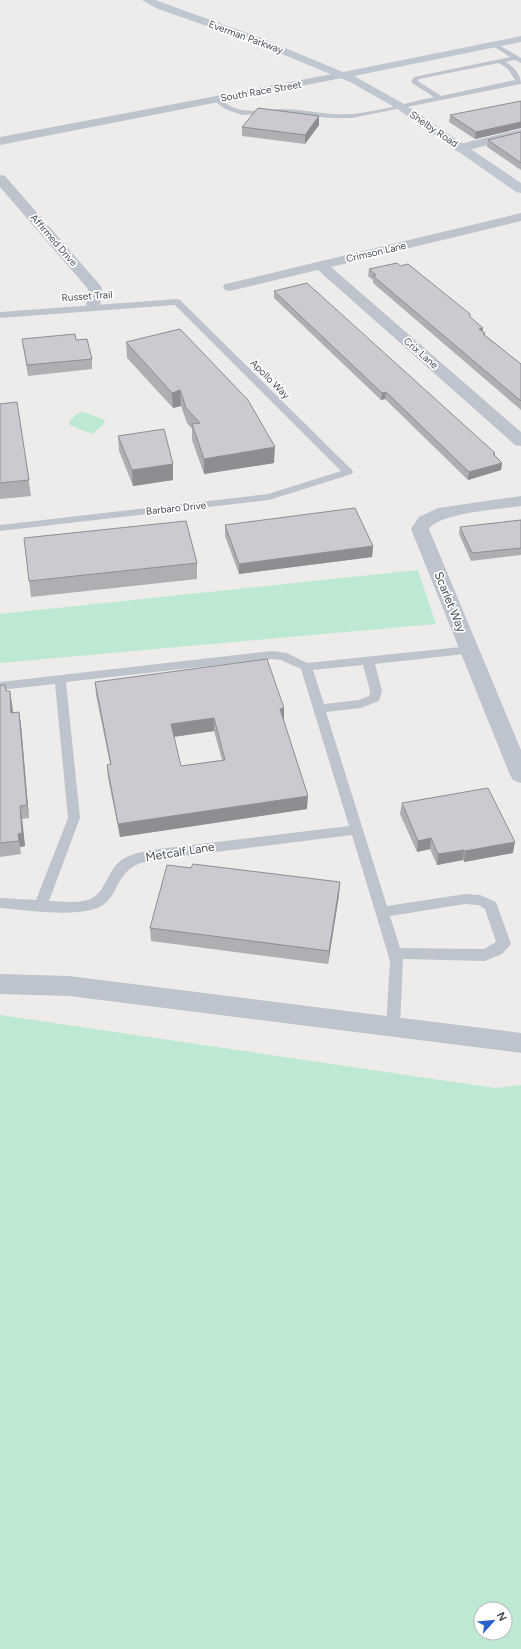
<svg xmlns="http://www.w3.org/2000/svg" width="521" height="1649" font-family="Figtree,sans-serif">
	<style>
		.green { fill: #bde9d2; fill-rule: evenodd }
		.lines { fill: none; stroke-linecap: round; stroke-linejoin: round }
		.service { fill: #bec4cd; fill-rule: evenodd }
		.minor { fill: #bec4cd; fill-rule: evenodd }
		.tertiary { fill: #bec4cd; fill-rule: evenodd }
		.secondary { fill: #bfc7d3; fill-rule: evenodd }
		.wall { fill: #aeaeb3; fill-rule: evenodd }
		.shaded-wall { fill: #8d8d92 }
		.building { fill: #cacad0; stroke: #8d8d92; fill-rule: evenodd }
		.labels { text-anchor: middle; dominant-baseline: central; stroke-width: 3.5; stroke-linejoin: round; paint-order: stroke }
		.far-street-label { font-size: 10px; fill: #464d57; stroke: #fff }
		.street-label { font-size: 12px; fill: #464d57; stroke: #fff }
	</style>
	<rect width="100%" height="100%" fill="#eeeceb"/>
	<!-- green -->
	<g class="green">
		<path d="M83,412L103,419L105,423L92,434L70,425L69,421L78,413Z"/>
		<path d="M418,570L436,624L0,663V614Z"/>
		<path d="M0,1015L495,1088L521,1085V1649H0ZM481,1609H505V1633H481Z"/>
	</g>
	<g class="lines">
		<!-- service -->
		<g class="service">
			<path d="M493,44H497L521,58V63L515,60L506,62C514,67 521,75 521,84L352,118H331L282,113L242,115L225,109L212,99L217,98C244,117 252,109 282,109C305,109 329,116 352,114C379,111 407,103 434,97L412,83L411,82L414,77L510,57L493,46ZM499,63L508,69L515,80L441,96L418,81L419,79Z"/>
			<path d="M177,299L180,300L352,470L353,472L352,474L269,500L0,531V525L268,494L341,471L175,305L0,318V312Z"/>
			<path d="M470,646L474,647L476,650L474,653L375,664L382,691L379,701L361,708L326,712L387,906L465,894L480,895L496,902L511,944L502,954L485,961L403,959L400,1027L398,1031L393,1033L388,1031L386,1027L390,961L352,835L159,859C135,863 128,866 116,888C113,894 109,901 103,905C82,919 26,910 0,908V898L36,900L68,818L55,684L0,690V682L272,651L287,653L307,663ZM272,659L281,660L301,669L349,826L159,849C146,851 128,853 118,863C107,873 105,893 90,899C78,904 62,901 49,901L80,818L66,682ZM363,665L370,691L369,696L359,700L324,704L313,670ZM465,904L478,905L485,909L496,942L484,949L400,948L390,916Z"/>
		</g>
		<!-- minor -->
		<g class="minor">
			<path d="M521,129V137L460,152L456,151L454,148L456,145Z"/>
			<path d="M0,175L5,176L100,285L102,288L100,307L98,310L93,311L88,310L86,307L88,289L0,187Z"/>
			<path d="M521,213V221L331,267L521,432V446L515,445L318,270L230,291L225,290L223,287L225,284L230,283Z"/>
			<path d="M521,496V506C501,509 439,513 429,529L521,750V783L513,780L510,775L411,529L419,517L438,508Z"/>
			<path d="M0,974L69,976L521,1033V1053L69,996L0,994Z"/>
		</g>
		<!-- tertiary -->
		<path class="tertiary" d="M343,72L347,73L349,75L347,77L0,145V137Z"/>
		<!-- secondary -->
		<path class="secondary" d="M142,0H155L261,38L343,72L521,36V42L354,76L404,104L521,183V193L516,192L396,108L352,83L253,42L158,9Z"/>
	</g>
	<!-- wall -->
	<g class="wall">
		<path d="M521,101V128L475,139L449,122L450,115Z"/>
		<path d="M319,125L305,144L242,136V127Z"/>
		<path d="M521,132V170L487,147L488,140Z"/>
		<path d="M369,269L470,317L483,328L482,331L485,333V335L521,364V410L373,283V280L368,276Z"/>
		<path d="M274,291L495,453V455L502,463L501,470L468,480L385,399L381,400L274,298Z"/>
		<path d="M22,339L76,340L92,359V369L28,376Z"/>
		<path d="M126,342L274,463L204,474L192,440V429L187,423L181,406L173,408L127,358Z"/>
		<path d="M17,402L31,496L0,499V404Z"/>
		<path d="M118,436L173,480L133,486L119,451Z"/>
		<path d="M521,520V555L471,561L459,534L460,527Z"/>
		<path d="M225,525L373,546L372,557L239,574L225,536Z"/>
		<path d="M197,563V579L31,597L29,581Z"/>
		<path d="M95,682L284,708V721L307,809L120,837L108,778L107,765L110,764L96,695ZM214,731L222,760L181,766L174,737Z"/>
		<path d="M0,685H5L6,691L12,704L13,713L19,712L21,725L29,818L22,819L25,846L20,847L21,854L0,857Z"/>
		<path d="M402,803L513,853L464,862L463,860L437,865L430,849L417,852L400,814Z"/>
		<path d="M339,895L328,964L151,941L150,928Z"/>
	</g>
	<!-- shaded-wall -->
	<g class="shaded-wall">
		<path d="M319,116V125L305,144V135Z"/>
		<path d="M521,122V128L475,139L476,132Z"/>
		<path d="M483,328L482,335L479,329Z"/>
		<path d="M180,390L181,406L173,408L172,393Z"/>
		<path d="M386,392L385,399L381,400L382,393Z"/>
		<path d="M275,447L274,463L204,474V459Z"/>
		<path d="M502,463L501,470L468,480L469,472Z"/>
		<path d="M173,464V480L133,486L132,470Z"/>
		<path d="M373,546L372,557L239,574V564Z"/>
		<path d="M10,691L12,704L14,726L11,713Z"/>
		<path d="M284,708V721L280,709Z"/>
		<path d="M19,712L21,725L29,818L27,805Z"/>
		<path d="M214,718V731L172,737L171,724Z"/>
		<path d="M308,796L307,809L120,837L118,824Z"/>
		<path d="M20,806L22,819L25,846L20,847L21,854L18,834Z"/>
		<path d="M431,838L430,849L417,852L418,841Z"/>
		<path d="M515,842L513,853L464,862L465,851Z"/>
		<path d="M464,850L463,860L437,865L438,854Z"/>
		<path d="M340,882L339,895L328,964L329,951Z"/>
	</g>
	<!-- building -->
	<g class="building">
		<path d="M521,101V122L476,132L450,115Z"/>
		<path d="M258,108L319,116L305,135L242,127Z"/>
		<path d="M521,132V163L488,140Z"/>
		<path d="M397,263L400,266L408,264L470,314V317L483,328L479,329L485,333L483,334L521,364V401L373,276L376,275L369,269Z"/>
		<path d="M307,283L495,453L493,454L502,463L469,472L386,392L382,393L274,291Z"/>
		<path d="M180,329L248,400L275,447L204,459L192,424L200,423L186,408L180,390L172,393L126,342Z"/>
		<path d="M75,334L76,340L87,339L92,359L27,365L22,339Z"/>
		<path d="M17,402L29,480L0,483V404Z"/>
		<path d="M164,429L173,464L132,470L118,436Z"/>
		<path d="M355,508L373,546L239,564L225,525Z"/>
		<path d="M521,520V548L472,553L460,527Z"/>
		<path d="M186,521L197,563L29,581L24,538Z"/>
		<path d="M267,659L284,708L280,709L308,796L118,824L107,765L111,764L95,682ZM214,718L225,760L181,766L171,724Z"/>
		<path d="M0,685H5L6,691H10L11,713L19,712L27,805L20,806L22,833L18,834L19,841L0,843Z"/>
		<path d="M488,788L515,842L465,851L464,850L438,854L431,838L418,841L402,803Z"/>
		<path d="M193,864L340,882L329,951L150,928L167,865L191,868Z"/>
	</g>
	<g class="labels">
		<!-- far-street labels -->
		<g class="far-street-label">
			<text transform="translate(246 37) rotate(20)">Everman Parkway</text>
			<text transform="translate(261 91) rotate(-10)">South Race Street</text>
			<text transform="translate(434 129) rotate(34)">Shelby Road</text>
			<text transform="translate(54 240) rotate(49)">Affirmed Drive</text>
			<text transform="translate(376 252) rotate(-13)">Crimson Lane</text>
			<text transform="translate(87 296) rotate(-4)">Russet Trail</text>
			<text transform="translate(421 353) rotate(41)">Crix Lane</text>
			<text transform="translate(270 379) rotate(45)">Apollo Way</text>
			<text transform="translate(176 508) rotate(-6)">Barbaro Drive</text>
		</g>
		<!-- street labels -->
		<g class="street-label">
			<text transform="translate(450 602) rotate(68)">Scarlet Way</text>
			<text transform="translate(180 852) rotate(-9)">Metcalf Lane</text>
		</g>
	</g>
	<!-- north arrow -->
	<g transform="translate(493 1621) rotate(63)"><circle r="19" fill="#ffffff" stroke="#b5b8bc"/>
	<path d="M0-3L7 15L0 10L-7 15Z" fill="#2a5fca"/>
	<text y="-6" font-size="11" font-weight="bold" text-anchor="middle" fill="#464d57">N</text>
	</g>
</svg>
